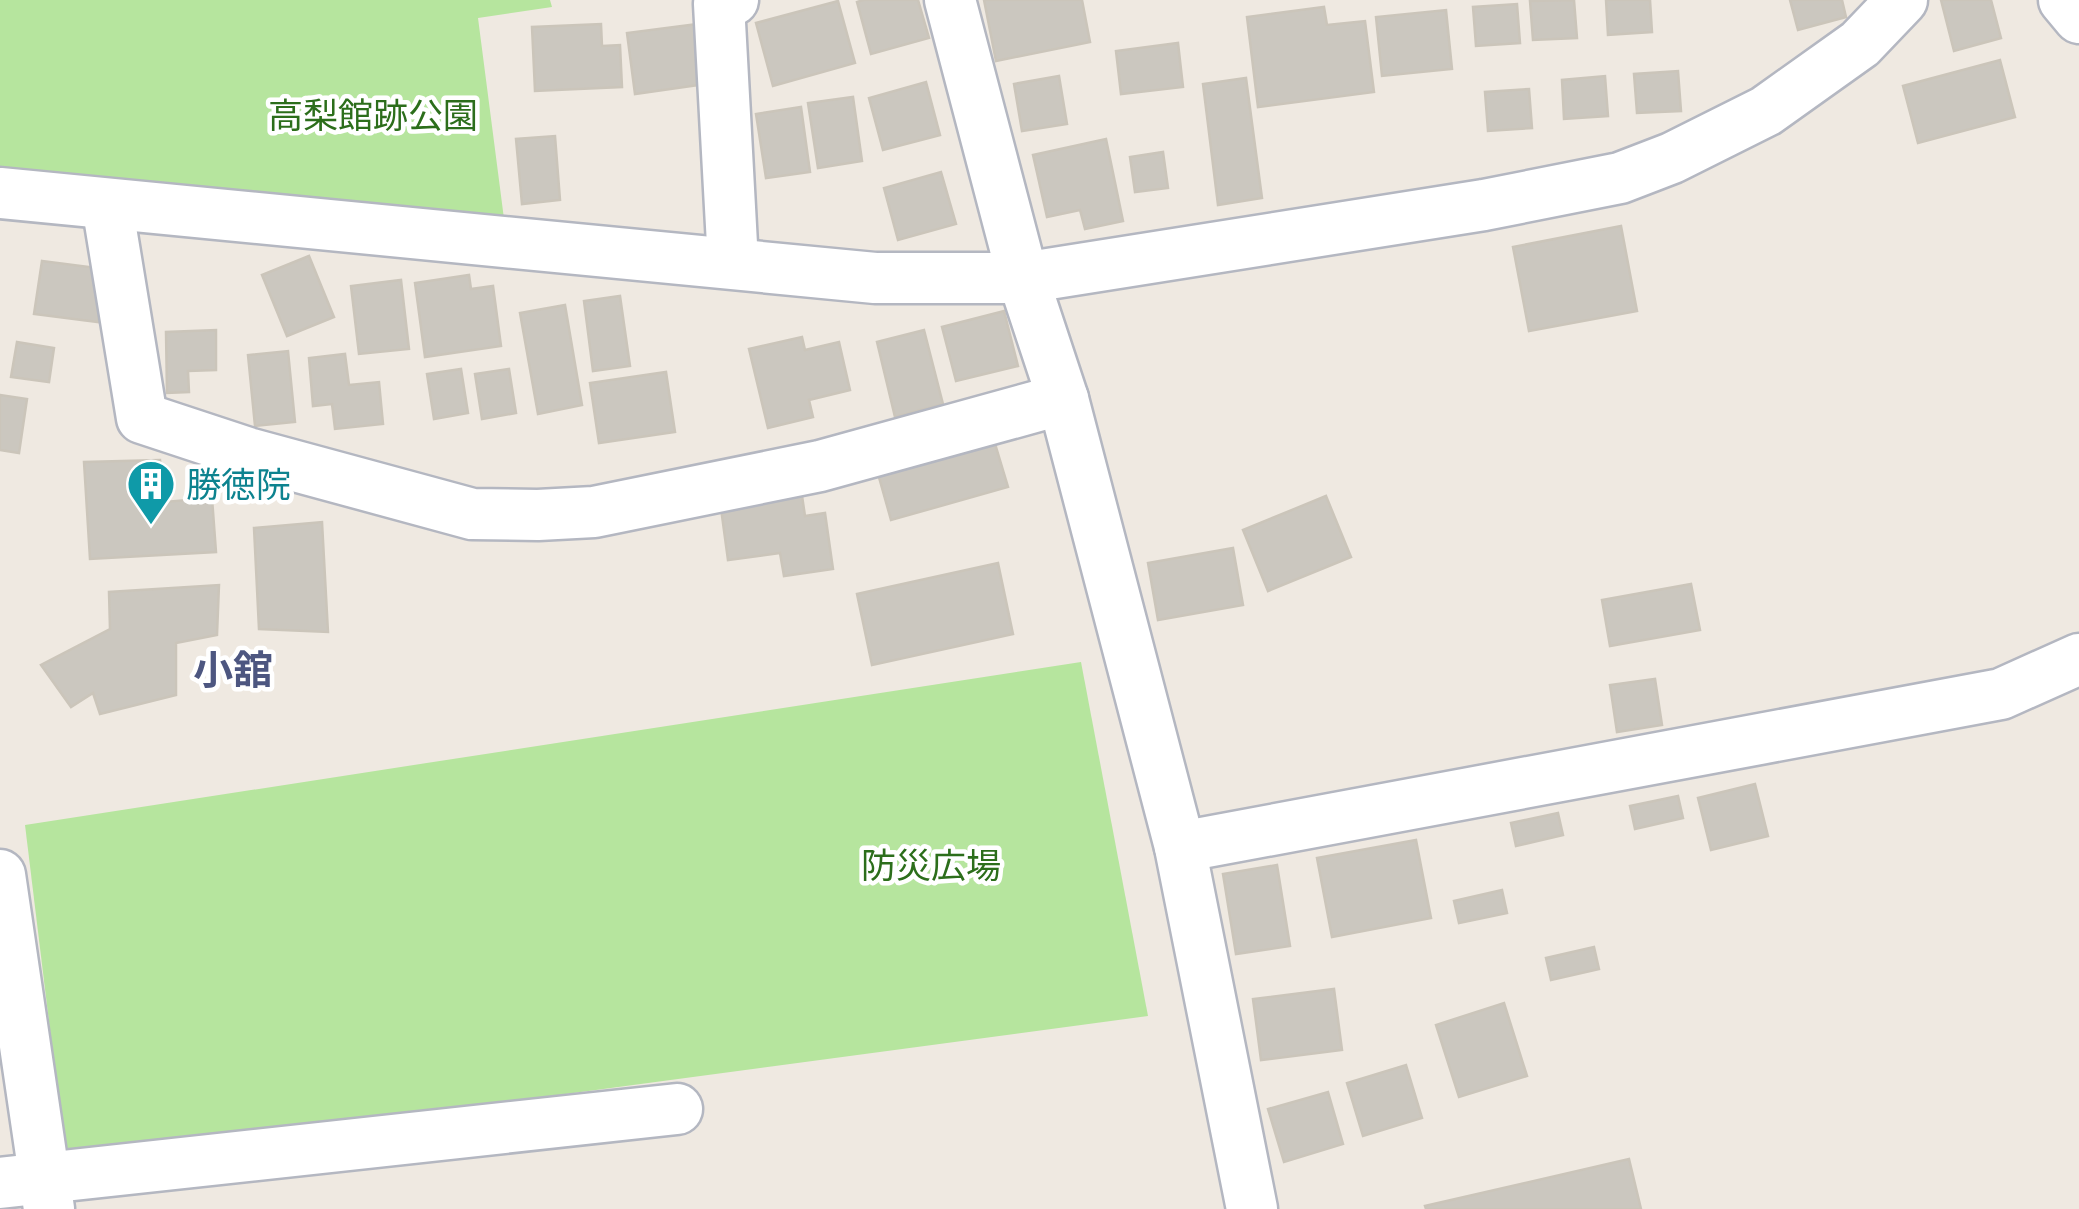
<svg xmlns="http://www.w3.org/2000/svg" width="2079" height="1209" font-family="Mulish,'Noto Sans JP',sans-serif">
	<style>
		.green { fill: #b6e59e }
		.building { fill: #cbc7bf; stroke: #cbc5ba; stroke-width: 2.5 }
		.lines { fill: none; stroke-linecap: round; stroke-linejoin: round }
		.minor-casing { stroke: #b4b7c1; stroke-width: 55 }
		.minor { stroke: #fff; stroke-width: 50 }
		.labels { text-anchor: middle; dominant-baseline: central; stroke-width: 9; stroke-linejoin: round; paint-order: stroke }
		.park-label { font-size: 35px; fill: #2c6e1b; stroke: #fff }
		.culture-label { font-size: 35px; fill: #0d838f; stroke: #fff; text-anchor: start }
		.quarter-label { font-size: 40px; font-weight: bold; fill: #4d5680; stroke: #fff }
	</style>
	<rect width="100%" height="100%" fill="#efe9e1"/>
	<!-- green -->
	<g class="green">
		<path d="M0,0H550L552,7L478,18L507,242L0,193Z"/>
		<path d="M1081,662L1148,1016L66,1161L25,825Z"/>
	</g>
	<!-- building -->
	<g class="building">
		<path d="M863,0H918L929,38L871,54L857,2Z"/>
		<path d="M984,0H1082L1090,42L996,61Z"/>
		<path d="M1574,0L1577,38L1533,40L1530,1Z"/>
		<path d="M1606,0H1650L1652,32L1608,35Z"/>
		<path d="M1790,0H1842L1846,17L1798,30Z"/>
		<path d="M1941,0H1991L2001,38L1954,51Z"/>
		<path d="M838,1L855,63L773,86L756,23Z"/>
		<path d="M1517,4L1520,43L1476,46L1473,7Z"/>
		<path d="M1324,7L1327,25L1365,21L1374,92L1258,107L1247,17Z"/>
		<path d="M1446,10L1452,69L1382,76L1376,17Z"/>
		<path d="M601,24L602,46L620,45L622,87L535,91L532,27Z"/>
		<path d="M698,24L706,84L635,94L627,33Z"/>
		<path d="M1178,43L1183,87L1121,94L1116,51Z"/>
		<path d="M2000,60L2015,117L1918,143L1903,86Z"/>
		<path d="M1678,71L1681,111L1637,113L1634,74Z"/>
		<path d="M1059,76L1067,124L1022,131L1014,84Z"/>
		<path d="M1605,76L1608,116L1564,119L1562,80Z"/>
		<path d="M1246,78L1262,198L1218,205L1203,84Z"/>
		<path d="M926,82L940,135L883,150L869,98Z"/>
		<path d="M1529,89L1532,128L1488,131L1485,92Z"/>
		<path d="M853,97L862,161L818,168L808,103Z"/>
		<path d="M801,107L810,172L766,178L756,114Z"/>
		<path d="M555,136L560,200L522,204L516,139Z"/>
		<path d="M1106,139L1123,221L1085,229L1080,210L1047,217L1033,155Z"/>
		<path d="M1163,152L1168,188L1135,192L1130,157Z"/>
		<path d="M941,172L956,224L898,240L884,188Z"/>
		<path d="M1621,226L1637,311L1529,331L1513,247Z"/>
		<path d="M309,256L334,317L287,336L262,275Z"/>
		<path d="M42,261L105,269L98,322L34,314Z"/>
		<path d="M469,275L471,289L493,286L501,346L425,357L415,283Z"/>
		<path d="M401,280L409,349L359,354L351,286Z"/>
		<path d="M620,296L630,366L593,371L584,301Z"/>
		<path d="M565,305L582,405L538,414L520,313Z"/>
		<path d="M1004,311L1018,366L956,381L942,327Z"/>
		<path d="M216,330V370L188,371L189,392L167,393L166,332Z"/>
		<path d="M924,330L943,404L895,417L877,342Z"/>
		<path d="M802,337L805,350L839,342L850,390L809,400L813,417L768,428L749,349Z"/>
		<path d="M17,342L54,348L49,382L11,377Z"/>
		<path d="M288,351L295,422L255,426L248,355Z"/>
		<path d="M345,354L349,385L379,382L383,424L335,429L332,404L313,406L309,358Z"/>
		<path d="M461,369L468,413L434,419L427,374Z"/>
		<path d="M509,369L516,413L482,419L475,374Z"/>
		<path d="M666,372L675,432L599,443L590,383Z"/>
		<path d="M0,395L27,399L19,453L0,450Z"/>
		<path d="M993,437L1008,487L891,520L877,470Z"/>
		<path d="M160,460L164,502L212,498L216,552L90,559L84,462Z"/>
		<path d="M801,489L805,516L825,513L833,569L784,576L780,553L728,560L720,501Z"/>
		<path d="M1326,496L1351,557L1268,591L1243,530Z"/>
		<path d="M322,522L328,632L259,629L254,528Z"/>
		<path d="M1233,548L1243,605L1158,620L1148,563Z"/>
		<path d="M998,563L1013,634L872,665L857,594Z"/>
		<path d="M1691,584L1700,630L1610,646L1602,600Z"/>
		<path d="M219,585L217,635L176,643V695L100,714L93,693L71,707L41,665L110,629L109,592Z"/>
		<path d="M1655,679L1662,725L1617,732L1610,685Z"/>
		<path d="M1755,784L1768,836L1711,850L1698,798Z"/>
		<path d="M1678,796L1683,818L1635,829L1630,806Z"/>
		<path d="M1558,813L1563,835L1516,846L1511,823Z"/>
		<path d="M1416,840L1431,918L1332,937L1317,858Z"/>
		<path d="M1277,865L1290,946L1236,954L1223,874Z"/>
		<path d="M1502,890L1507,913L1459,923L1454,901Z"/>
		<path d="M1594,947L1599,969L1551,980L1546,958Z"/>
		<path d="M1334,989L1342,1050L1261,1060L1253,999Z"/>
		<path d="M1504,1003L1527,1076L1459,1097L1436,1025Z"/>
		<path d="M1406,1065L1422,1118L1363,1136L1347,1083Z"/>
		<path d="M1328,1092L1343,1144L1284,1162L1268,1109Z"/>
		<path d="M1629,1159L1641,1209H1426L1425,1206Z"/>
	</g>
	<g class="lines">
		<!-- minor casing -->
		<g class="minor-casing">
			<g id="minor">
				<path d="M733,0L719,4L733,263"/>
				<path d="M950,0L1023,278L1063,399L1180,847L1252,1209"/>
				<path d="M2064,0L2079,18"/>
				<path d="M0,193L875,278H1023L1484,205L1620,178L1672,158L1766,111L1860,44L1902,0"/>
				<path d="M107,204L142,418L251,454L472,514L538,515L594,512L820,466L1063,399"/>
				<path d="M1180,847L2001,694L2079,659"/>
				<path d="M0,875L49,1209"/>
				<path d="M0,1183L677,1109"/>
			</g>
		</g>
		<!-- minor -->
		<use href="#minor" class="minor"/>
	</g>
	<!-- icons -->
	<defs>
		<g id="building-pin" transform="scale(2.5)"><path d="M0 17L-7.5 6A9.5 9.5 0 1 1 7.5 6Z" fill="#0f9aa8" stroke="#fff"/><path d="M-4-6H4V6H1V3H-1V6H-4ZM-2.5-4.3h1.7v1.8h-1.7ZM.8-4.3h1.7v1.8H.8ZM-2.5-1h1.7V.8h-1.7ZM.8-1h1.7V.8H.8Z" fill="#fff"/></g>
	</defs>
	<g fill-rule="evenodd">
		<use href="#building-pin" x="151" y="484"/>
	</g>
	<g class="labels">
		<!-- park labels -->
		<g class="park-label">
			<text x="373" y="115">高梨館跡公園</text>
			<text x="931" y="865">防災広場</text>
		</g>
		<!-- culture labels -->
		<g class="culture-label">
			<text x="186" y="484">勝徳院</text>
		</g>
		<!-- quarter labels -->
		<g class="quarter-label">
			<text x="233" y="669">小舘</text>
		</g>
	</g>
</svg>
